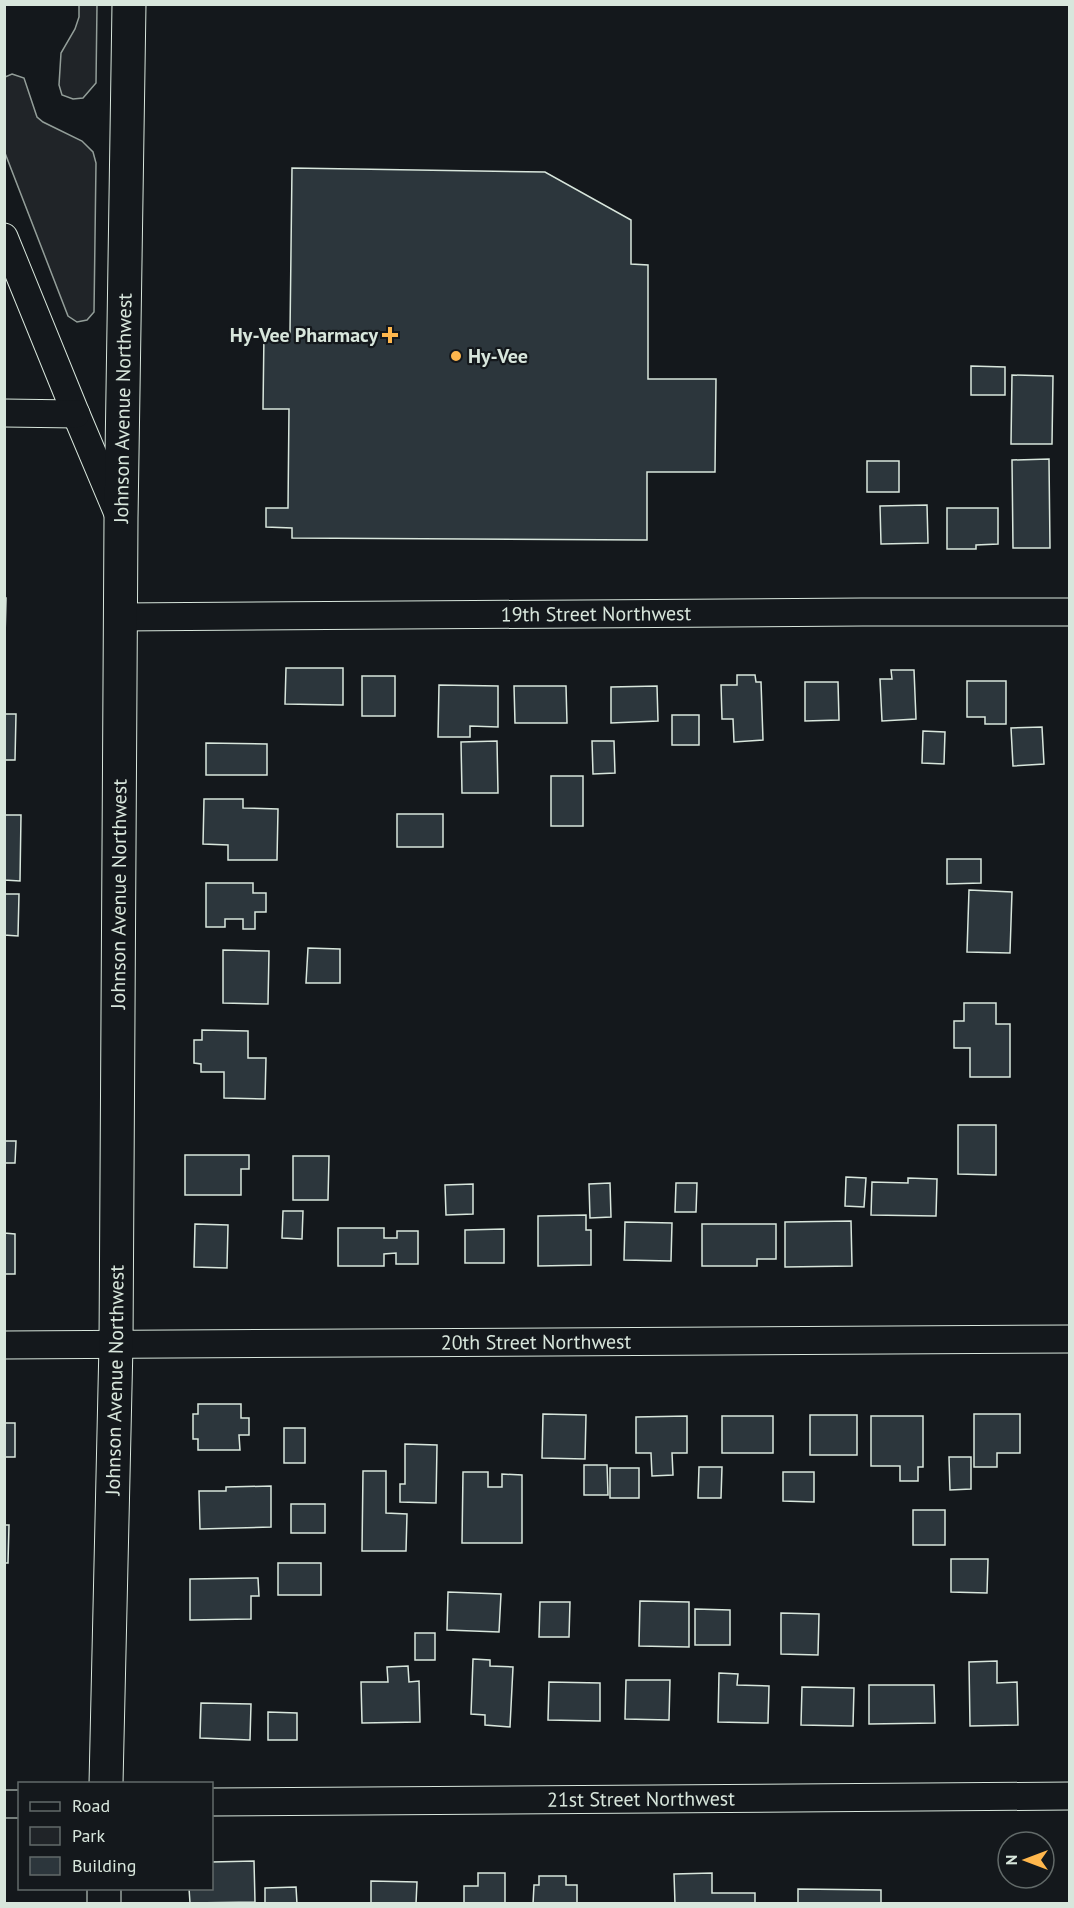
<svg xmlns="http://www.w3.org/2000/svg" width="1074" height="1908" font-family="'PT Sans',sans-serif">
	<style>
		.green { fill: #202428; stroke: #939e99; stroke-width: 1.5 }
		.building { fill: #2c363c; stroke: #d8e6dc; stroke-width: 1.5 }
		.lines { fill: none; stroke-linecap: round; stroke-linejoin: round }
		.minor-casing { stroke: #d8e6dc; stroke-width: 29 }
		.tertiary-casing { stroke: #d8e6dc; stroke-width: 35 }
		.minor { stroke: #14181c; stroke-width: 27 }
		.tertiary { stroke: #14181c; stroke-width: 33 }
		.poi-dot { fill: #ffb74d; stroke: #14181c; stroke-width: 2 }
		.labels { text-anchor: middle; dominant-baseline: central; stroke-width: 4.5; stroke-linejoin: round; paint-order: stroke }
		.poi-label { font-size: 20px; font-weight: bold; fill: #d8e6dc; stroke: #14181c; text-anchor: end }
		.street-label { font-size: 20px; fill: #d8e6dc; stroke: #14181c }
	</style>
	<rect width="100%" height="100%" fill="#14181c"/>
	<!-- green -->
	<g class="green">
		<path d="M79,5H97L96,83L83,98L73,99L62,95L59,85L61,53L75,29L79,17Z"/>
		<path d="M12,74L24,78L37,117L43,122L82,141L93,152L96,163L94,312L87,320L77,322L68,316L5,153V77Z"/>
	</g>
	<!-- building -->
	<g class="building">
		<path d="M292,168L545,172L631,220V264L648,265V379H716L715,472H647V540L292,538V528L266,527V508H288L289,409H263L264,333H290Z"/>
		<path d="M971,366L1005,367V395H971Z"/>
		<path d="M1012,375L1053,376L1052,444H1011Z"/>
		<path d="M1049,459L1050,548H1013L1012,460Z"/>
		<rect x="867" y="461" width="32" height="31"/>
		<path d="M927,505L928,543L881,544L880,506Z"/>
		<path d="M947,508H998V544L976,545V549H947Z"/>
		<path d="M4,598H6L5,638H4Z"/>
		<path d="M286,668H343V705L285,704Z"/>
		<path d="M891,670H914L916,719L882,721L880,679H892Z"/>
		<path d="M737,675H755L756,682H761L763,740L734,742L733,719H722L721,685H737Z"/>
		<rect x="362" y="676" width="33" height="40"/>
		<path d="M967,681H1006V724H985V717H967Z"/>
		<path d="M805,682H838L839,720L805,721Z"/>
		<path d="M439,685L498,686V727L470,726V737H438Z"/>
		<path d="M514,686H566L567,723H515Z"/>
		<path d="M657,686L658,721L611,723V687Z"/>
		<path d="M4,714H16L15,760H4Z"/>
		<rect x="672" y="715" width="27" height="30"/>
		<path d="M1042,727L1044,764L1013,766L1011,728Z"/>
		<path d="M923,731L945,732L944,764L922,763Z"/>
		<path d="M497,741L498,793H462L461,742Z"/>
		<path d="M592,741H614L615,773L593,774Z"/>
		<path d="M206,743L267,744V775H206Z"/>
		<rect x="551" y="776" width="32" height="50"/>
		<path d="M204,799H243V808L278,809L277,860H228V845L203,844Z"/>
		<rect x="397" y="814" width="46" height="33"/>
		<path d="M4,815H21L20,881L4,880Z"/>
		<path d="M947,859H981V883L947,884Z"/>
		<path d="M206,883H253V893H266V912H255V929H243V919H225V927H206Z"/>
		<path d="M969,890L1012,892L1010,953L967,952Z"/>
		<path d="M4,894H19L18,936L4,935Z"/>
		<path d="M308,948L340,949V983H306Z"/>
		<path d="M223,950L269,951L268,1004L223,1003Z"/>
		<path d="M964,1003H996V1024H1010V1077H970V1048H954V1021H964Z"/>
		<path d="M202,1030L248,1031V1058H266L265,1099L224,1098V1072H201V1064L194,1063V1040H202Z"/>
		<path d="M958,1125H996V1175L958,1174Z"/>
		<path d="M4,1141H16L15,1163H4Z"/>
		<path d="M185,1155H249V1169H241V1195H185Z"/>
		<path d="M293,1156H329L328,1200H293Z"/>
		<path d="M846,1177L866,1178L864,1207L845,1206Z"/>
		<path d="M908,1178L937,1179L936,1216L871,1215L872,1182L908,1183Z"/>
		<path d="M610,1183L611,1217L590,1218L589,1184Z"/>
		<path d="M676,1183H697L696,1212H675Z"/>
		<path d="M473,1184V1214L446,1215L445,1185Z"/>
		<path d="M283,1211H303L302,1239L282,1238Z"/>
		<path d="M586,1215V1230H591V1265L538,1266V1216Z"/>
		<path d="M851,1221L852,1266L785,1267V1222Z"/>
		<path d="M625,1222L672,1223L671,1261L624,1260Z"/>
		<path d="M195,1224L228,1225L227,1268L194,1267Z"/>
		<path d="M702,1224H776V1259H757V1266H702Z"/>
		<path d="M338,1228H384V1238H397V1231H418V1264H396V1253L384,1254V1266H338Z"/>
		<path d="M504,1229V1263H465V1230Z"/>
		<path d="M4,1233L15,1234V1274H4Z"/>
		<path d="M198,1404H241V1418H249V1435H239L240,1450H198V1439H193V1414H198Z"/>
		<path d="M543,1414L586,1415L585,1459L542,1458Z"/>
		<path d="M974,1414H1020V1453H997V1467H974Z"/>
		<rect x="810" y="1415" width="47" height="40"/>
		<path d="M687,1416V1453H672L673,1475L652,1476L651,1453H636V1417Z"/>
		<rect x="722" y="1416" width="51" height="37"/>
		<path d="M871,1416H923V1467H918V1481H900V1466H871Z"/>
		<rect x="4" y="1423" width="11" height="34"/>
		<rect x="284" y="1428" width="21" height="35"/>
		<path d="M405,1444L437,1445L436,1503L400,1502V1484H405Z"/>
		<path d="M949,1457H971V1489L950,1490Z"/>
		<path d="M584,1465H607L608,1495H584Z"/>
		<path d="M699,1467H722L721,1498H698Z"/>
		<rect x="610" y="1468" width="29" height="30"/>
		<path d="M363,1471H386V1513L407,1514L406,1551H362Z"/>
		<path d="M463,1472H488V1487H502V1474L522,1475V1543H462Z"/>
		<path d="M783,1472H814V1502L783,1501Z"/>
		<path d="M271,1486V1527L200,1529L199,1491H226V1487Z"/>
		<rect x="291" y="1504" width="34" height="29"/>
		<rect x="913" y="1510" width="32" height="35"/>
		<path d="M4,1525H9L8,1563H4Z"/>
		<path d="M951,1559H988L987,1593L951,1592Z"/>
		<rect x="278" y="1563" width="43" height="32"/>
		<path d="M258,1578L259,1596H251V1619L190,1620V1579Z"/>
		<path d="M448,1592L501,1594L499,1632L447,1630Z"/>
		<path d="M640,1601L689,1602V1647L639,1646Z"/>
		<path d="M540,1602H570L569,1637H539Z"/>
		<path d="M695,1609L730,1610V1645H695Z"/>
		<path d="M781,1613L819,1614L818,1655L781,1654Z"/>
		<rect x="415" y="1633" width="20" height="27"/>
		<path d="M473,1659L490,1660V1666L513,1667L510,1727L485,1725V1715L471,1714Z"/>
		<path d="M997,1661V1683L1017,1682L1018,1725L970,1726L969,1662Z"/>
		<path d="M408,1666L409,1682L419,1681L420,1722L362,1723L361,1682H388L387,1667Z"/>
		<path d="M719,1673L738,1674L737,1685L769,1686L768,1723L718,1722Z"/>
		<path d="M626,1680H670L669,1720L625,1719Z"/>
		<path d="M549,1682L600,1683V1721L548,1720Z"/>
		<path d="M869,1685H934L935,1723L869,1724Z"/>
		<path d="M802,1687L854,1688L853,1726L801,1725Z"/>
		<path d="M201,1703L251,1704L250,1740L200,1738Z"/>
		<path d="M268,1712L297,1713V1740H268Z"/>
		<path d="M254,1861L255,1902L190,1903L189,1888H212V1862Z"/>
		<path d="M478,1873H505V1904H464V1886H478Z"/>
		<path d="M712,1873V1893H755V1904H675L674,1874Z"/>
		<path d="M539,1876H566V1885H577V1904H533L534,1885H539Z"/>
		<path d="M371,1881L417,1882L416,1904H371Z"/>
		<path d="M296,1887L297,1904H265V1888Z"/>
		<path d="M798,1889L881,1890V1904H798Z"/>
	</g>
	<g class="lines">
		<!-- minor casing -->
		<g class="minor-casing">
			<g id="minor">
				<path d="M4,237L76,414L119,516"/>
				<path d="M4,413L76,414"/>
				<path id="s1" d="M120,617L862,612H1070"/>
				<path id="s2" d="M4,1345L1070,1339"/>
				<path id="s3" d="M212,1802L1070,1796"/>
				<path d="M4,1804H20"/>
			</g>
		</g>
		<!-- tertiary casing -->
		<g class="tertiary-casing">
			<g id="tertiary">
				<path id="s4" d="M106,1784L116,1344L121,519L129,4"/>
				<path d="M104,1904V1888"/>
			</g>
		</g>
		<!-- minor -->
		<use href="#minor" class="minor"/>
		<!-- tertiary -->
		<use href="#tertiary" class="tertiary"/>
	</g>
	<!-- markers -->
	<g class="poi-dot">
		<path d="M387 326h6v6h6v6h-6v6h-6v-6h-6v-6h6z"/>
		<circle cx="456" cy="356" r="6"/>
	</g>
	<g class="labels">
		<!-- poi labels -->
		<g class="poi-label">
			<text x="378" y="335">Hy-Vee Pharmacy</text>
			<text x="468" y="356" text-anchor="start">Hy-Vee</text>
		</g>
		<!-- street labels -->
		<g class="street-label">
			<text stroke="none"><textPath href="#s4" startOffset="1376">Johnson Avenue Northwest</textPath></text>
			<text stroke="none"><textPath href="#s1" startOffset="476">19th Street Northwest</textPath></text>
			<text stroke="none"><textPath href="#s4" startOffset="890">Johnson Avenue Northwest</textPath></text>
			<text stroke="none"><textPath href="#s2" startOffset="532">20th Street Northwest</textPath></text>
			<text stroke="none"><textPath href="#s4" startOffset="404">Johnson Avenue Northwest</textPath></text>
			<text stroke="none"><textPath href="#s3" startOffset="429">21st Street Northwest</textPath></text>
		</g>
	</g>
	<!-- border -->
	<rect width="1074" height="1908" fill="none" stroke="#d8e6dc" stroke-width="12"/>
	<!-- legend -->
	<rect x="18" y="1782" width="195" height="108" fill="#14181c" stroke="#626a69" stroke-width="1.5"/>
	<rect x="30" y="1802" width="30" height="9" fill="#14181c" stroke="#626a69" stroke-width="1.5"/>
	<text x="72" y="1812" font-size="18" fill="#d8e6dc">Road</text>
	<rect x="30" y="1827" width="30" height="18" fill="#202428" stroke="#626a69" stroke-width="1.5"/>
	<text x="72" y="1842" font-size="18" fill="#d8e6dc">Park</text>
	<rect x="30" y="1857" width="30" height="18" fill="#2c363c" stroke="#626a69" stroke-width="1.5"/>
	<text x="72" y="1872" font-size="18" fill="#d8e6dc">Building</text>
	<!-- north arrow -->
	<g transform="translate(1026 1860) rotate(270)"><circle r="28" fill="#14181c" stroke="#626a69" stroke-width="1.5"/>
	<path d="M0-4.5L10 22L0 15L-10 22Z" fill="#ffb74d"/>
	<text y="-9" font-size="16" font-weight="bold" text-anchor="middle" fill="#d8e6dc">N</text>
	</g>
</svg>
